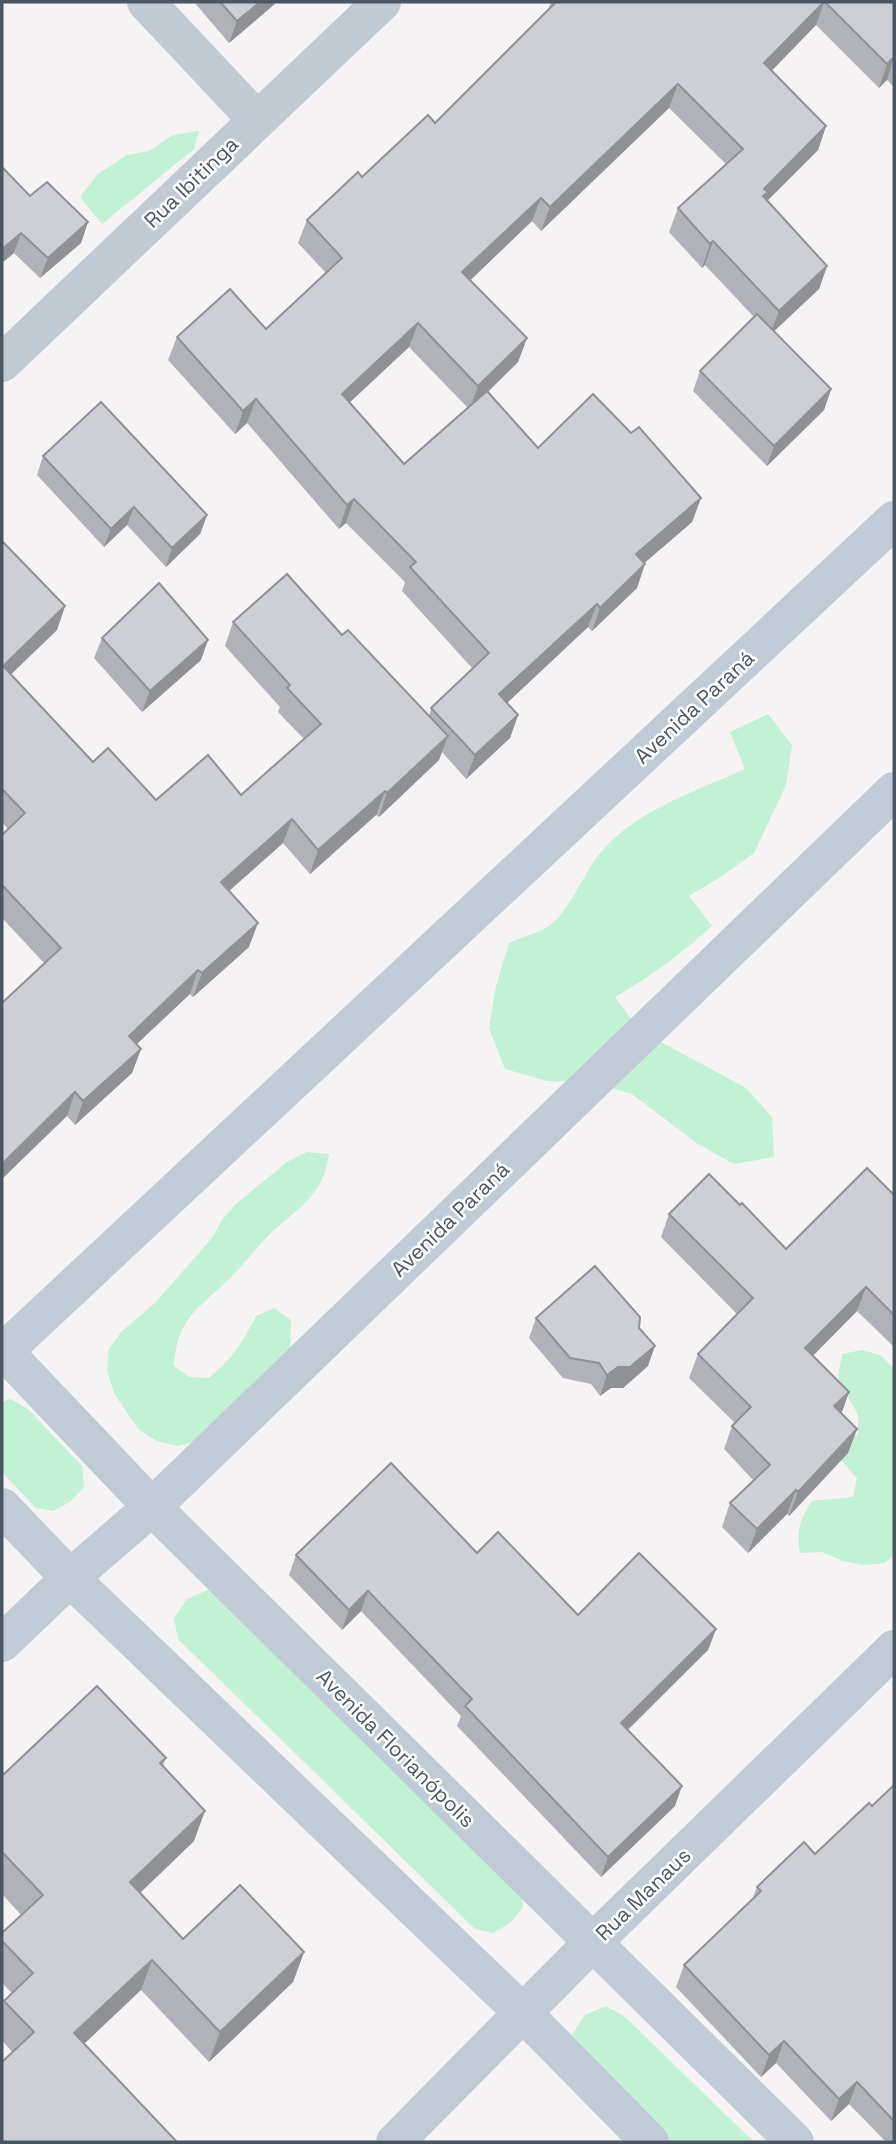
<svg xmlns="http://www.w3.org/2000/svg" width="896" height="2144" font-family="'Space Grotesk',sans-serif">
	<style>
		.green { fill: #c3f1d5 }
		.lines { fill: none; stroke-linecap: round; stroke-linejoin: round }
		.street { stroke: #c1cad2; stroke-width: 38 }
		.secondary { stroke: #c1cbd6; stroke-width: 38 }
		.wall { fill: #b0b2b7; fill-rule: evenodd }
		.shaded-wall { fill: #909195 }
		.building { fill: #cdcfd5; stroke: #909195; stroke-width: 2 }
		.labels { text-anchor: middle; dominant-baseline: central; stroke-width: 5; stroke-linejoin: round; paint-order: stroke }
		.street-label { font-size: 21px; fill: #4a5661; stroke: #fff }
	</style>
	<rect width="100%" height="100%" fill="#f5f3f3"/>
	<!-- green -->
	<g class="green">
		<path d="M199,131L194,149L102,224L80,197L98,174L127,155L149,151L173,135Z"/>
		<path d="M768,714L792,745L786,785L754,853L722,876L689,896L712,926C681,954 651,976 615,997L639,1030L746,1088L772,1117L774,1157L734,1164L698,1144L632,1094L592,1082L547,1081L505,1069L489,1028L496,986L509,943C521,937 537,934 549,926C568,914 586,869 601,852C636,810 697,791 745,769L730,732Z"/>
		<path d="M307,1152L329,1154C323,1196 299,1207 270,1234C255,1249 242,1267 226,1282C195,1312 177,1319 174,1366L190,1377L209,1378C233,1358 242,1343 256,1316L274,1308L291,1320L290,1359L201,1441L177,1446L157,1441L139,1430L115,1395L107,1371L109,1349L121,1332L155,1303L212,1238L222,1220L236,1204L287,1162Z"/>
		<path d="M862,1350L880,1355L894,1369V1555L884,1563L863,1565L843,1561L822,1552L800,1553C796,1531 800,1519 812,1501L853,1497L857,1478L840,1459L837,1439L858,1435V1415L838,1378L842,1354Z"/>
		<path d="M10,1399L28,1409L82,1466L84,1487L70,1502L53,1511L36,1508L2,1472V1402Z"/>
		<path d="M208,1590L225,1600L522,1887L523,1907L510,1923L493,1933L475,1929L178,1639L174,1618L187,1599Z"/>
		<path d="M606,2006L624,2016L754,2142H666L576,2055L572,2035L585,2015Z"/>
	</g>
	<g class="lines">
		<!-- street -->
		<g class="street">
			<path d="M146,2L256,119"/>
			<path d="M2,363L382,2"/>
		</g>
		<!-- secondary -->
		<g class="secondary">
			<path d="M2,1349L152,1507L795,2142"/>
			<path d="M2,1353L894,520"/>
			<path d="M2,1507L70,1578L523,2013L650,2142"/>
			<path d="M2,1643L70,1578L152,1507L894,791"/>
			<path d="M395,2142L593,1942L894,1649"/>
		</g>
	</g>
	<!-- wall -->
	<g class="wall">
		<path d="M194,2H277L229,43Z"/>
		<path d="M551,2H894V87L887,80L879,88L816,25L771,71L826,126L818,150L767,201L827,266L819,289L774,331L831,389L824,410L767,466L693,391L700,371L754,317L705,265L702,268L669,232L678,208L726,164L669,108L541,231L532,221L470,280L527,338L518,362L488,392L538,448L631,433L701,498L692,522L644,563L637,588L592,631L588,627L507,703L518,715L510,738L466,779L442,752L439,760L379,817L376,815L310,874L283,843L229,891L249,947L193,997L190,994L136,1044L141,1049L132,1073L75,1125L67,1116L45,964L2,918V835L8,829L2,822V541L65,606L57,630L11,674L93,762L156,800L241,795L304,739L278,712L280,707L225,646L233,622L342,635L429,716L431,708L473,669L402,591L405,582L346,523L339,529L247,423L235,434L168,360L177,337L266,329L326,273L298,243L307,220L435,123L548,10ZM409,347L468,408L404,464L349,403Z"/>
		<path d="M30,196L88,222L81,243L40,278L14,253Z"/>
		<path d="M43,456L207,515L200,534L166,567L127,525L104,547L37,475Z"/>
		<path d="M102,638L201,660L142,712L94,658Z"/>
		<path d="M894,1195V1347L857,1311L813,1355L849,1392L841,1413L857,1429L848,1453L789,1516L787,1514L748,1553L722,1527L730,1503L754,1481L724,1449L732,1426L735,1423L689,1378L698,1354L737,1314L661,1237L669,1214L740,1205L786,1249Z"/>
		<path d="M536,1318L639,1328L648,1366L623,1388H611L600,1396L591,1384L563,1378L529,1338Z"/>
		<path d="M477,1553L578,1615L716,1629L708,1650L628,1730L675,1806L601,1877L457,1726L461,1716L361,1611L342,1630L289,1575L296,1555Z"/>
		<path d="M166,1758L163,1766L194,1841L140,1893L183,1939L304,1952L293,1982L209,2062L141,1990L12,2052L2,2040V2007L4,2001L12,1993L2,1983V1933L21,1915L2,1894V1776Z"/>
		<path d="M894,1785V2142H886L849,2104L831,2121L776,2063L761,2077L676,1987L684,1965L752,1900L757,1887L815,1854L872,1806Z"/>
	</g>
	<!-- shaded-wall -->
	<g class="shaded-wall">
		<path d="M260,2H277L229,43L237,21Z"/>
		<path d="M824,2L816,25L756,87L764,63Z"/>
		<path d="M894,57L887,80L879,88L887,64Z"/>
		<path d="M678,84L669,108L541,231L550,207Z"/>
		<path d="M826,126L818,150L763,205L764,189Z"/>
		<path d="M541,198L532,221L454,296L462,272Z"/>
		<path d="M88,222L81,243L40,278L48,258Z"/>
		<path d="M21,233L14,253L2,263V249Z"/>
		<path d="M713,241L705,265L702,268L710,244Z"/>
		<path d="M827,266L819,289L770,335L779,311Z"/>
		<path d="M418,323L409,347L333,418L342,394Z"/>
		<path d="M527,338L518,362L470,409L478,386Z"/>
		<path d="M831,389L824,410L767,466L774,446Z"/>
		<path d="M256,399L247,423L235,434L243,411Z"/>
		<path d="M701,498L692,522L627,578L636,554Z"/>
		<path d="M354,499L346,523L339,529L347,505Z"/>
		<path d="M134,507L127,525L104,547L111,529Z"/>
		<path d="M207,515L200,534L166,567L172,548Z"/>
		<path d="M645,564L637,588L592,631L600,608Z"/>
		<path d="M597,604L588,627L491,718L499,694Z"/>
		<path d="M65,606L57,630L2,683L3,666Z"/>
		<path d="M208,640L201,660L142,712L150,691Z"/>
		<path d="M518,715L510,738L466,779L475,755Z"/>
		<path d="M448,736L439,760L379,817L387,793Z"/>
		<path d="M385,791L376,815L310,874L318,850Z"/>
		<path d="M292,819L283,843L212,906L221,882Z"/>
		<path d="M258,923L249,947L193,997L202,973Z"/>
		<path d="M198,970L190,994L120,1060L129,1036Z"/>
		<path d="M141,1049L132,1073L75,1125L83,1101Z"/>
		<path d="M75,1092L67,1116L2,1179V1164Z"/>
		<path d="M866,1287L857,1311L797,1372L805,1348Z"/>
		<path d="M655,1346L648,1366L623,1388H611L600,1396L607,1375L618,1367Z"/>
		<path d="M849,1392L841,1415L834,1406Z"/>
		<path d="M857,1429L848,1453L789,1516L798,1492Z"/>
		<path d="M796,1490L787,1514L748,1553L757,1529Z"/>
		<path d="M368,1591L361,1611L342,1630L349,1610Z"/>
		<path d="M716,1629L708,1650L614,1743L621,1723Z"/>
		<path d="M682,1786L675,1806L601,1877L608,1857Z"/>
		<path d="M205,1811L194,1841L119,1913L130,1882Z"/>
		<path d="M304,1952L293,1982L209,2062L220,2032Z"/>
		<path d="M152,1960L141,1990L63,2064L74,2033Z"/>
		<path d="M784,2041L776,2063L761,2077L769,2055Z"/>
		<path d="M857,2082L849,2104L831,2121L839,2099Z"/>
	</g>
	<!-- building -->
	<g class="building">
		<path d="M220,2H260L237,21Z"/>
		<path d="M556,2H824L764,63L826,126L764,189L768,192L763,196L827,266L779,311L713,241L710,244L678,208L743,149L678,84L550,207L541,198L462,272L527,338L478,386L418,323L342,394L404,464L487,391L538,448L593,394L631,433L639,427L701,498L636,554L645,564L600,608L597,604L499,694L518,715L475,755L431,708L489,653L410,567L416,562L354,499L347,505L256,399L243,411L177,337L230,289L266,329L342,258L307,220L358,172L362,177L428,115L435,123Z"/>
		<path d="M825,2H894V57L887,64Z"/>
		<path d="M2,167L30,196L47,182L88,222L48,258L21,233L2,249Z"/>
		<path d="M757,314L831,389L774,446L700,371Z"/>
		<path d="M101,402L207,515L172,548L134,507L111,529L43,456Z"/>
		<path d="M2,541L65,606L3,666L93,762L108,748L156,800L208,755L241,795L321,724L287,688L290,685L233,622L287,574L342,635L348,630L448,736L387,793L385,791L318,850L292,819L221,882L258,923L202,973L198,970L129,1036L141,1049L83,1101L75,1092L2,1164V1003L61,948L2,885V835L25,813L2,789Z"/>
		<path d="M159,583L208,640L150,691L102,638Z"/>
		<path d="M867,1168L894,1195V1315L866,1287L805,1348L849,1392L834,1406L857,1429L798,1492L796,1490L757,1529L730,1503L770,1465L732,1426L751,1407L698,1354L753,1298L669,1214L709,1174L740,1205L742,1203L786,1249Z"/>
		<path d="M595,1266L640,1317L639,1328L655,1346L630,1367H618L607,1375L599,1363L570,1358L536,1318Z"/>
		<path d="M391,1463L477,1553L498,1532L578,1615L639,1553L716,1629L621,1723L682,1786L608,1857L465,1706L472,1699L368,1591L349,1610L296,1555Z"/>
		<path d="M97,1686L166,1758L160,1763L205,1811L130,1882L183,1939L240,1885L304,1952L220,2032L152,1960L74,2033L177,2142H2V2062L34,2032L4,2001L33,1973L2,1941V1933L43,1895L2,1852V1776Z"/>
		<path d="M894,1785V2121L857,2082L839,2099L784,2041L769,2055L684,1965L761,1891L757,1887L804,1842L815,1854L869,1803L872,1806Z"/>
	</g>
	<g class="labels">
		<!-- street labels -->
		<g class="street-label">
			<text transform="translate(191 182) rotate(-44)">Rua Ibitinga</text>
			<text transform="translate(694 707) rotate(-43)">Avenida Paraná</text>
			<text transform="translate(450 1219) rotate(-44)">Avenida Paraná</text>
			<text transform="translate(396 1748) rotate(45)">Avenida Florianópolis</text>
			<text transform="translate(643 1894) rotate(-44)">Rua Manaus</text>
		</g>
	</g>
	<!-- border -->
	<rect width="896" height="2144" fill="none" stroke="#4a5661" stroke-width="7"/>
</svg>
